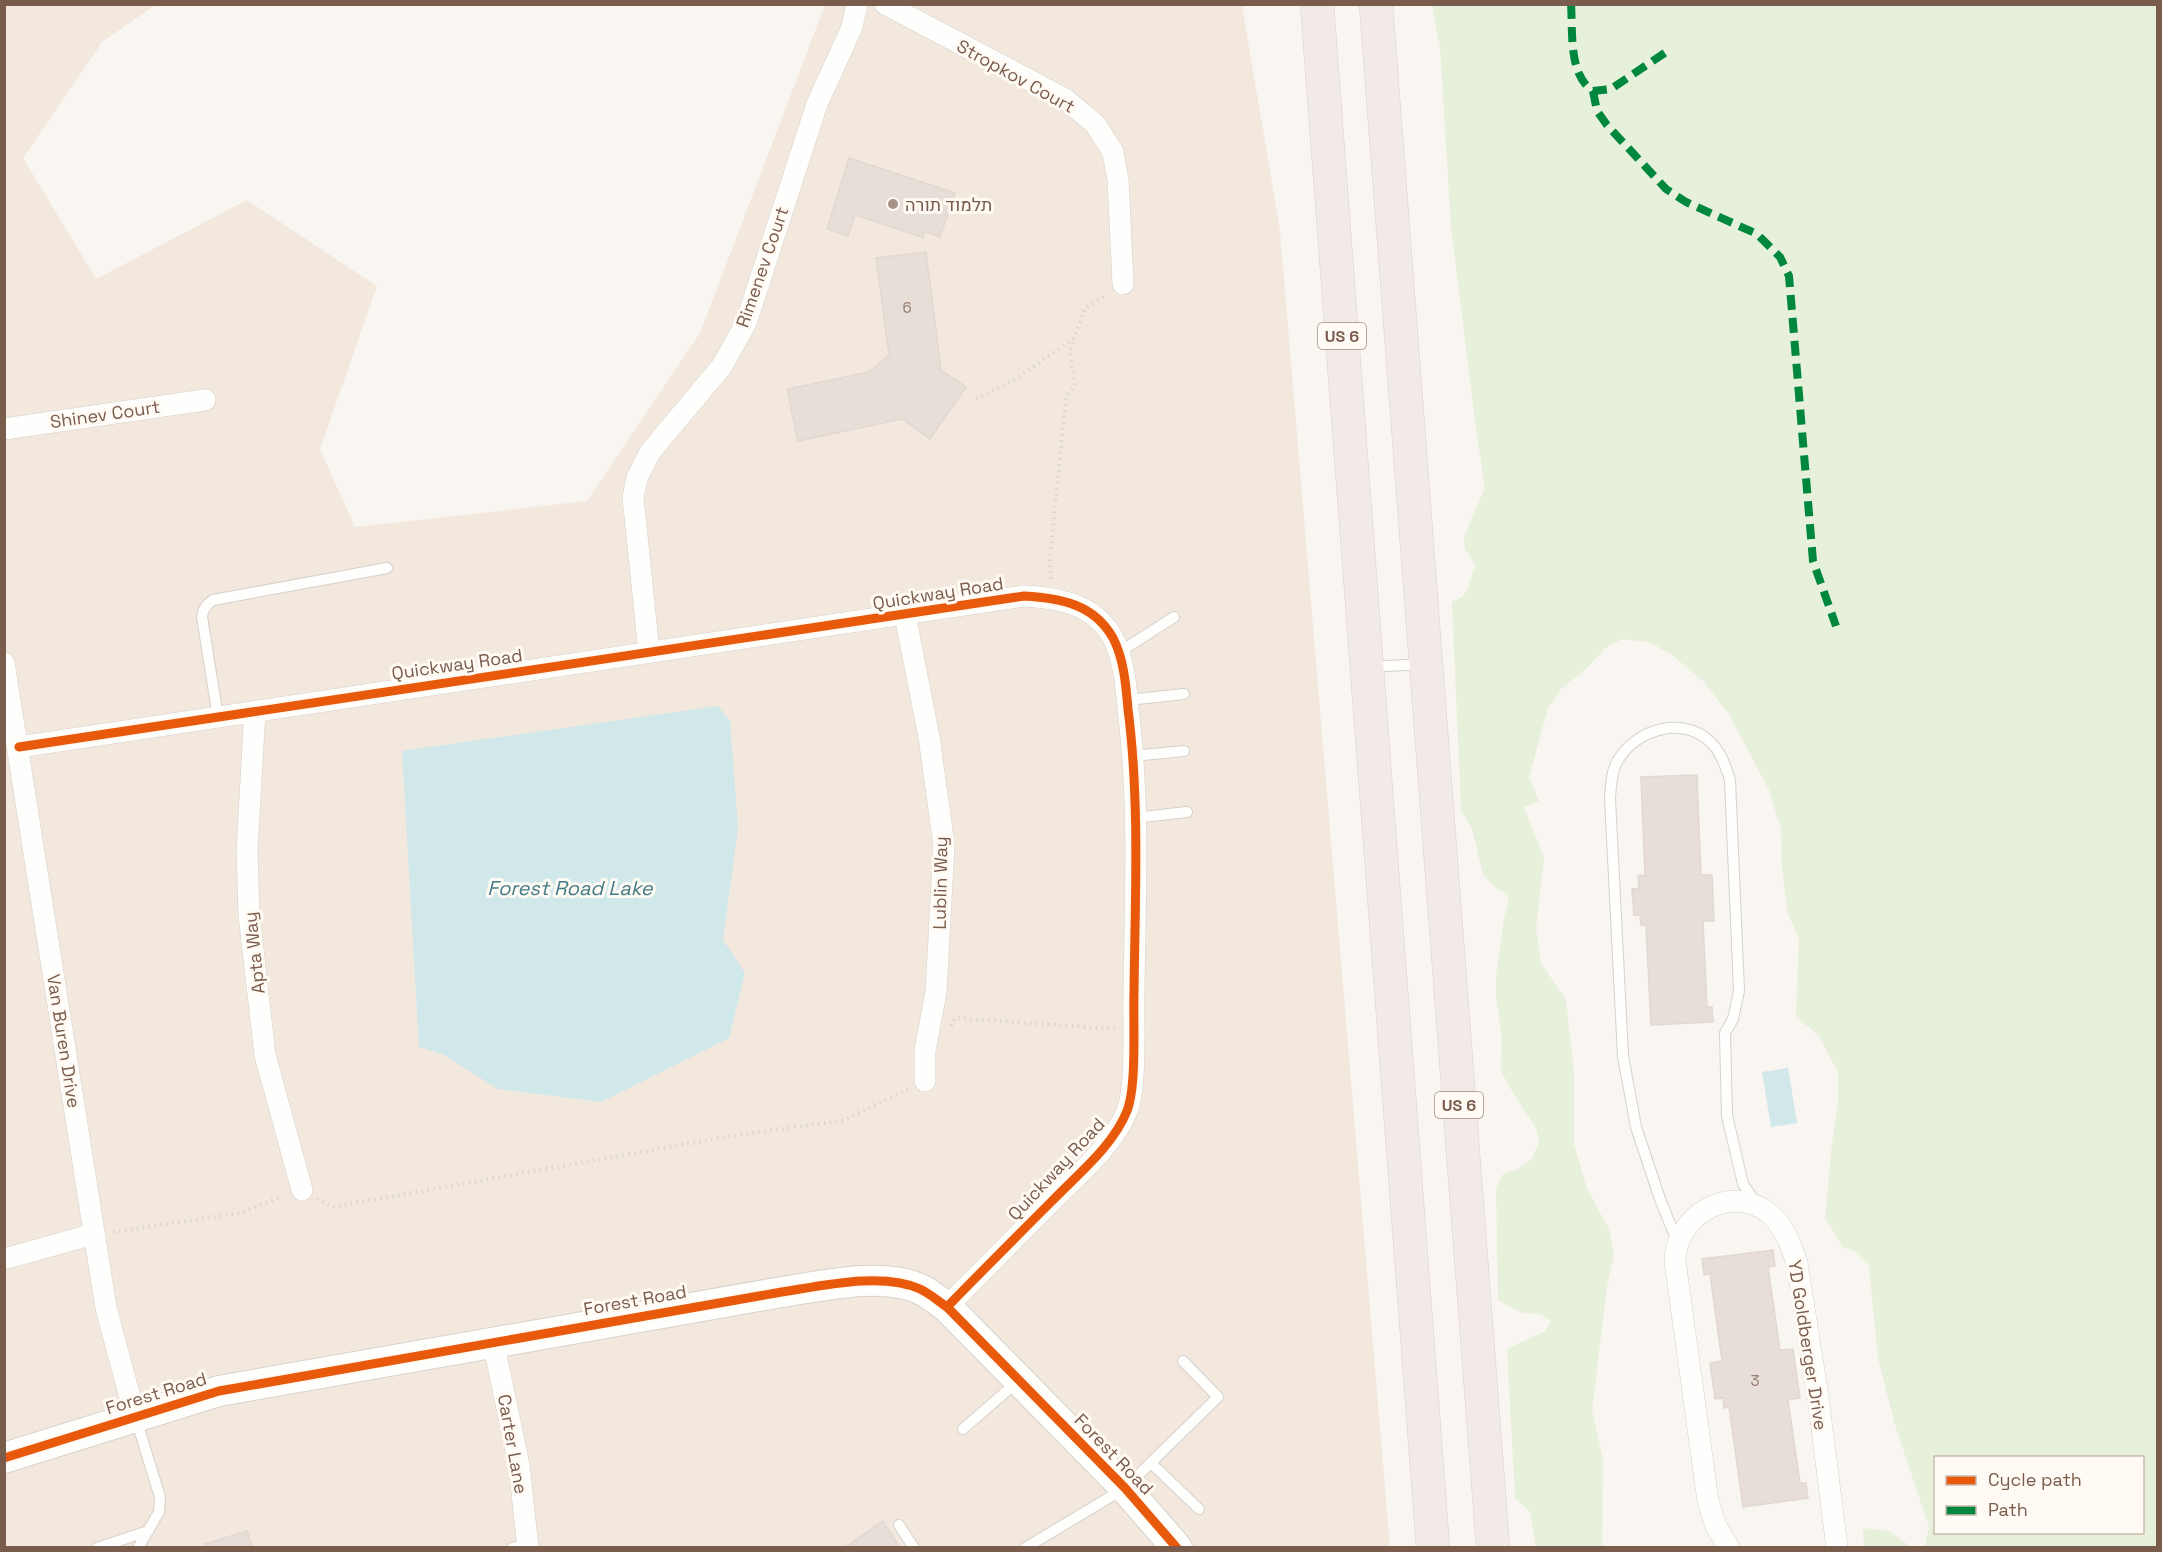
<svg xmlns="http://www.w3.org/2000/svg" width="2162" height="1552" font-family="'Space Grotesk',Heebo,sans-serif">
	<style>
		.residential { fill: #f2e8de }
		.green { fill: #e7f0db; fill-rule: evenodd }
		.water { fill: #d0e8ea }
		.building { fill: #e6ded7; stroke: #e2d8d2; stroke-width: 1.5 }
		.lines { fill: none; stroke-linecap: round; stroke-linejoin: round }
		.lane-casing { stroke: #d7d1cb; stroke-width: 12 }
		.street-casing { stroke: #d7d1cb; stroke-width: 22 }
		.secondary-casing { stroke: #d9d2cb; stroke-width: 32 }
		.highway-casing { stroke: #dad1cc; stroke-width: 34 }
		.path { stroke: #dcd5d0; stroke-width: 4; stroke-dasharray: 1.5 4.5; stroke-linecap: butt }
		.lane { stroke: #fefefd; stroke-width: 10 }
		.street { stroke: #fefefd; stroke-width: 21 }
		.secondary { stroke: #fefefd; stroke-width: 30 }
		.highway { stroke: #f2eae7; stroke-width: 33 }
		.quiet { stroke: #00873e; stroke-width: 8; stroke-dasharray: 15 8; stroke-linecap: butt }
		.cycleway-casing { stroke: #fffaf3; stroke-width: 13 }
		.cycleway { stroke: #e8590c; stroke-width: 9 }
		.poi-dot { fill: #a69286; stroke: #fffaf3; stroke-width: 2 }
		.labels { text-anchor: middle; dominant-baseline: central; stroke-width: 6; stroke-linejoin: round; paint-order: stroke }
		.number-label { font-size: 15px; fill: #977e72 }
		.shield { fill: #fffaf3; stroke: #a28b7f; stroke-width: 1.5 }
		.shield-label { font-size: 16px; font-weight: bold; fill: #7a5c4d }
		.street-label { font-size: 18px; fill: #7a5c4d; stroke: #fffaf3 }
		.poi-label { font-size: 18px; fill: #7a5c4d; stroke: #fffaf3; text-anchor: start }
		.water-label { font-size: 20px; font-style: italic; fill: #437c86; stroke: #fffaf3 }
	</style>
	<rect width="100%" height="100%" fill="#f9f5f0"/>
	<!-- residential -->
	<path class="residential" d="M5,5H156L103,41L23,158L96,279L247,200L377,286L320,449L355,527L587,501L700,333L825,5H1242L1280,231L1390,1547L5,1548Z"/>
	<!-- green -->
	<g class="green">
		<path d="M1432,5H2157V1547H1925L1929,1527L1895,1425L1878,1358L1869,1266L1854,1251L1843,1247L1825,1218L1832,1143L1838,1104V1073L1819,1036L1796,1017L1799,938L1788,914L1782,868L1781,829L1769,790L1729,714L1704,682L1672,655L1649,642L1622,639L1604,649L1588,667L1561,689L1548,708L1529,777L1539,801L1524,807L1544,857L1536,929L1541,963L1566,1000L1574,1072V1144L1587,1189L1609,1229L1614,1254L1607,1287L1592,1410L1603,1459L1602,1547H1536L1530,1512L1515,1498L1507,1349L1545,1331L1551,1321L1541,1314L1522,1313L1498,1300L1496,1188L1503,1174L1518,1169L1532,1159L1539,1142L1536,1128L1513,1093L1501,1071L1502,1039L1496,995V976L1504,918L1509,899L1507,894L1494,887L1483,874L1472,829L1461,810L1452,602C1472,595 1467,582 1476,566L1465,549L1464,537L1485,488L1475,422L1451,226L1440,48ZM1936,1458H2142V1532H1936Z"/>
		<path d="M1863,1528L1889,1531L1911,1547H1864Z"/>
	</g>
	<!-- water -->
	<g class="water">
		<path d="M718,706L730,721L738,828L723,940L745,973L729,1038L601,1102L498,1089L444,1055L419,1047L402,751Z"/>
		<path d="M1788,1068L1797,1123L1771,1127L1762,1072Z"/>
	</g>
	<!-- building -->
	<g class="building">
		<path d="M849,158L955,193L940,237L923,231L924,238L855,215L848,236L827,229Z"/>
		<path d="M926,252L941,370L966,387L930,439L902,419L798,441L787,389L869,372L889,355L876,258Z"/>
		<path d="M1697,775L1701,875H1712L1714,921H1703L1707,1007H1712L1713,1022L1651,1025L1646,925H1641L1640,915H1634L1632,889L1639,888L1638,876L1645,875L1641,777Z"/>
		<path d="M1773,1250L1775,1266L1768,1267L1780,1350L1793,1349L1800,1398L1788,1400L1800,1483H1806L1808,1498L1743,1507L1729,1407L1724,1408L1723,1398L1715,1399L1710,1363L1722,1361L1710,1274L1704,1275L1702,1259Z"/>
		<path d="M883,1521L900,1548H844Z"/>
		<path d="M247,1531L253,1548H205V1544Z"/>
	</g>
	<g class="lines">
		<!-- lane casing -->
		<g class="lane-casing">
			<g id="lane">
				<path d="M1118,653L1174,617"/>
				<path d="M1370,667L1423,664"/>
				<path d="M1127,700L1184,694"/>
				<path d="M218,717L202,617C203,609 206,605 213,600L387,568"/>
				<path d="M1133,756L1184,751"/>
				<path d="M1134,818L1187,812"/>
				<path d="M1677,1241L1660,1199L1636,1127L1623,1056L1610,798C1611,786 1611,773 1617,762C1635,728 1688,713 1715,747C1723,757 1726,768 1730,780L1739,991L1733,1019L1725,1033L1727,1116L1743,1184L1756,1203"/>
				<path d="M136,1419L160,1497L159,1512L138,1548"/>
				<path d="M963,1429L1017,1382"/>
				<path d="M1151,1463L1199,1509"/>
				<path d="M899,1525L914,1548"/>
				<path d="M97,1548L148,1531"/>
				<path d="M512,1548L527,1545"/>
				<path d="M1025,1548L1125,1488L1218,1397L1183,1361"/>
			</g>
		</g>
		<!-- street casing -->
		<g class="street-casing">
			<g id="street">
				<path d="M885,4L1065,99L1095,124L1113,152L1118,180L1123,284"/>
				<path d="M4,429L205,400"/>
				<path d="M905,615L929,737L944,845L936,992L925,1051V1081"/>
				<path d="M649,652L633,497L637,478L650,452L722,366L746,323L817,104L852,27L857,4"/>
				<path d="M4,663L106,1308L135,1416"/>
				<path d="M255,711L247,850L249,915L265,1055L302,1190"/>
				<path d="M19,747L1024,596C1060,598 1094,604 1113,638C1124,659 1126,686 1128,709C1140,803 1135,899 1134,993C1133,1023 1137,1085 1127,1111C1113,1146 1078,1174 1052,1201C1017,1236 982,1271 947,1307"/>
				<path d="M4,1259L94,1234"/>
				<path d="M493,1341L519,1465L528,1548"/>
				<path d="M1729,1548L1716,1526L1708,1501L1675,1261C1676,1215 1731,1182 1770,1214C1785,1227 1791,1246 1797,1263L1818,1397L1837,1548"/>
			</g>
		</g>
		<!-- secondary casing -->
		<g class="secondary-casing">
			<path id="secondary" d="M4,1458L219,1391L776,1293C817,1287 881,1271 920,1289C929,1293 938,1301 947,1307L1125,1488L1177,1548"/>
		</g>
		<!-- highway casing -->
		<g class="highway-casing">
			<g id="highway">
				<path d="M1317,4L1433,1548"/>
				<path d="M1376,4L1493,1548"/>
			</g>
		</g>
		<!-- path -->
		<g class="path">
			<path d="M976,399L1019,377L1074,338L1085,308L1107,294"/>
			<path d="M1051,579L1050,559L1066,397L1075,386L1070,352L1074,338"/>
			<path d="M951,1026L955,1018L1115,1029"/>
			<path d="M317,1199L332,1207L724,1137L845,1120L908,1089"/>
			<path d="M113,1232L240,1213L283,1196"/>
		</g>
		<!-- lane -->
		<use href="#lane" class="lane"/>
		<!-- street -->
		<use href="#street" class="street"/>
		<!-- secondary -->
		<use href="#secondary" class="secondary"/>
		<!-- highway -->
		<use href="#highway" class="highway"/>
		<!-- quiet -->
		<g class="quiet">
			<path d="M1571,4C1573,31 1568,75 1593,91L1611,89L1669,50"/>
			<path d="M1593,91L1597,111L1607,125L1666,189L1686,202L1757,234L1780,257L1789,276L1813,561L1836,626"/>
		</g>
		<!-- cycleway casing -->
		<g class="cycleway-casing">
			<g id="cycleway">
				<path d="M19,747L1024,596C1060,598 1094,604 1113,638C1124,659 1126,686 1128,709C1140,803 1135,899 1134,993C1133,1023 1137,1085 1127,1111C1113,1146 1078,1174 1052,1201C1017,1236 982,1271 947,1307"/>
				<path d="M4,1458L219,1391L776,1293C817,1287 881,1271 920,1289C929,1293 938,1301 947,1307L1125,1488L1177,1548"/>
			</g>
		</g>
		<!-- cycleway -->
		<use href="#cycleway" class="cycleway"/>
	</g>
	<!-- markers -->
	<circle class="poi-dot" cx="893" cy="204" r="6"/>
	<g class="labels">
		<!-- number labels -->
		<g class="number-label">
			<text x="907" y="307">6</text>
			<text x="1755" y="1380">3</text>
		</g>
		<!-- shield labels -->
		<g class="shield">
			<rect x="1318" y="323" width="48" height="26" rx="4.5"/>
			<rect x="1435" y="1092" width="48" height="26" rx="4.5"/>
		</g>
		<g class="shield-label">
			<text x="1342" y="336">US 6</text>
			<text x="1459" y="1105">US 6</text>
		</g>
		<!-- street labels -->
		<g class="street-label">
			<text transform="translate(1016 76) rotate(29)">Stropkov Court</text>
			<text transform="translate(762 267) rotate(-71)">Rimenev Court</text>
			<text transform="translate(105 414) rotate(-8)">Shinev Court</text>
			<text transform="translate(938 593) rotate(-9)">Quickway Road</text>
			<text transform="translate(457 664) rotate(-8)">Quickway Road</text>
			<text transform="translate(940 883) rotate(-89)">Lublin Way</text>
			<text transform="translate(254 953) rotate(-96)">Apta Way</text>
			<text transform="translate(64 1041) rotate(81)">Van Buren Drive</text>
			<text transform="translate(1056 1169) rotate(-47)">Quickway Road</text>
			<text transform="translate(635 1300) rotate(-10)">Forest Road</text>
			<text transform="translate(1808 1345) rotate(81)">YD Goldberger Drive</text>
			<text transform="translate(156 1393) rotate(-17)">Forest Road</text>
			<text transform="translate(513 1444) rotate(80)">Carter Lane</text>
			<text transform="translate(1114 1454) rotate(46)">Forest Road</text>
		</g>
		<!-- poi labels -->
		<g class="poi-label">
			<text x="905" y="204">תלמוד תורה</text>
		</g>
		<!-- water labels -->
		<g class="water-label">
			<text x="570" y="888">Forest Road Lake</text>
		</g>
	</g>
	<!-- border -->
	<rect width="2162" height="1552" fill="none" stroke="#7a5c4d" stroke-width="12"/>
	<!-- legend -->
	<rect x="1934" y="1456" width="210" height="78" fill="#fffaf3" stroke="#cabbb1" stroke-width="1.5"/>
	<rect x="1946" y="1476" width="30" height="9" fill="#e8590c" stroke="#cabbb1" stroke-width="1.5"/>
	<text x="1988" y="1486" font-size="18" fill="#7a5c4d">Cycle path</text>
	<rect x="1946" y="1506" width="30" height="9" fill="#00873e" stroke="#cabbb1" stroke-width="1.5"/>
	<text x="1988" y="1516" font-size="18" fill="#7a5c4d">Path</text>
</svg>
